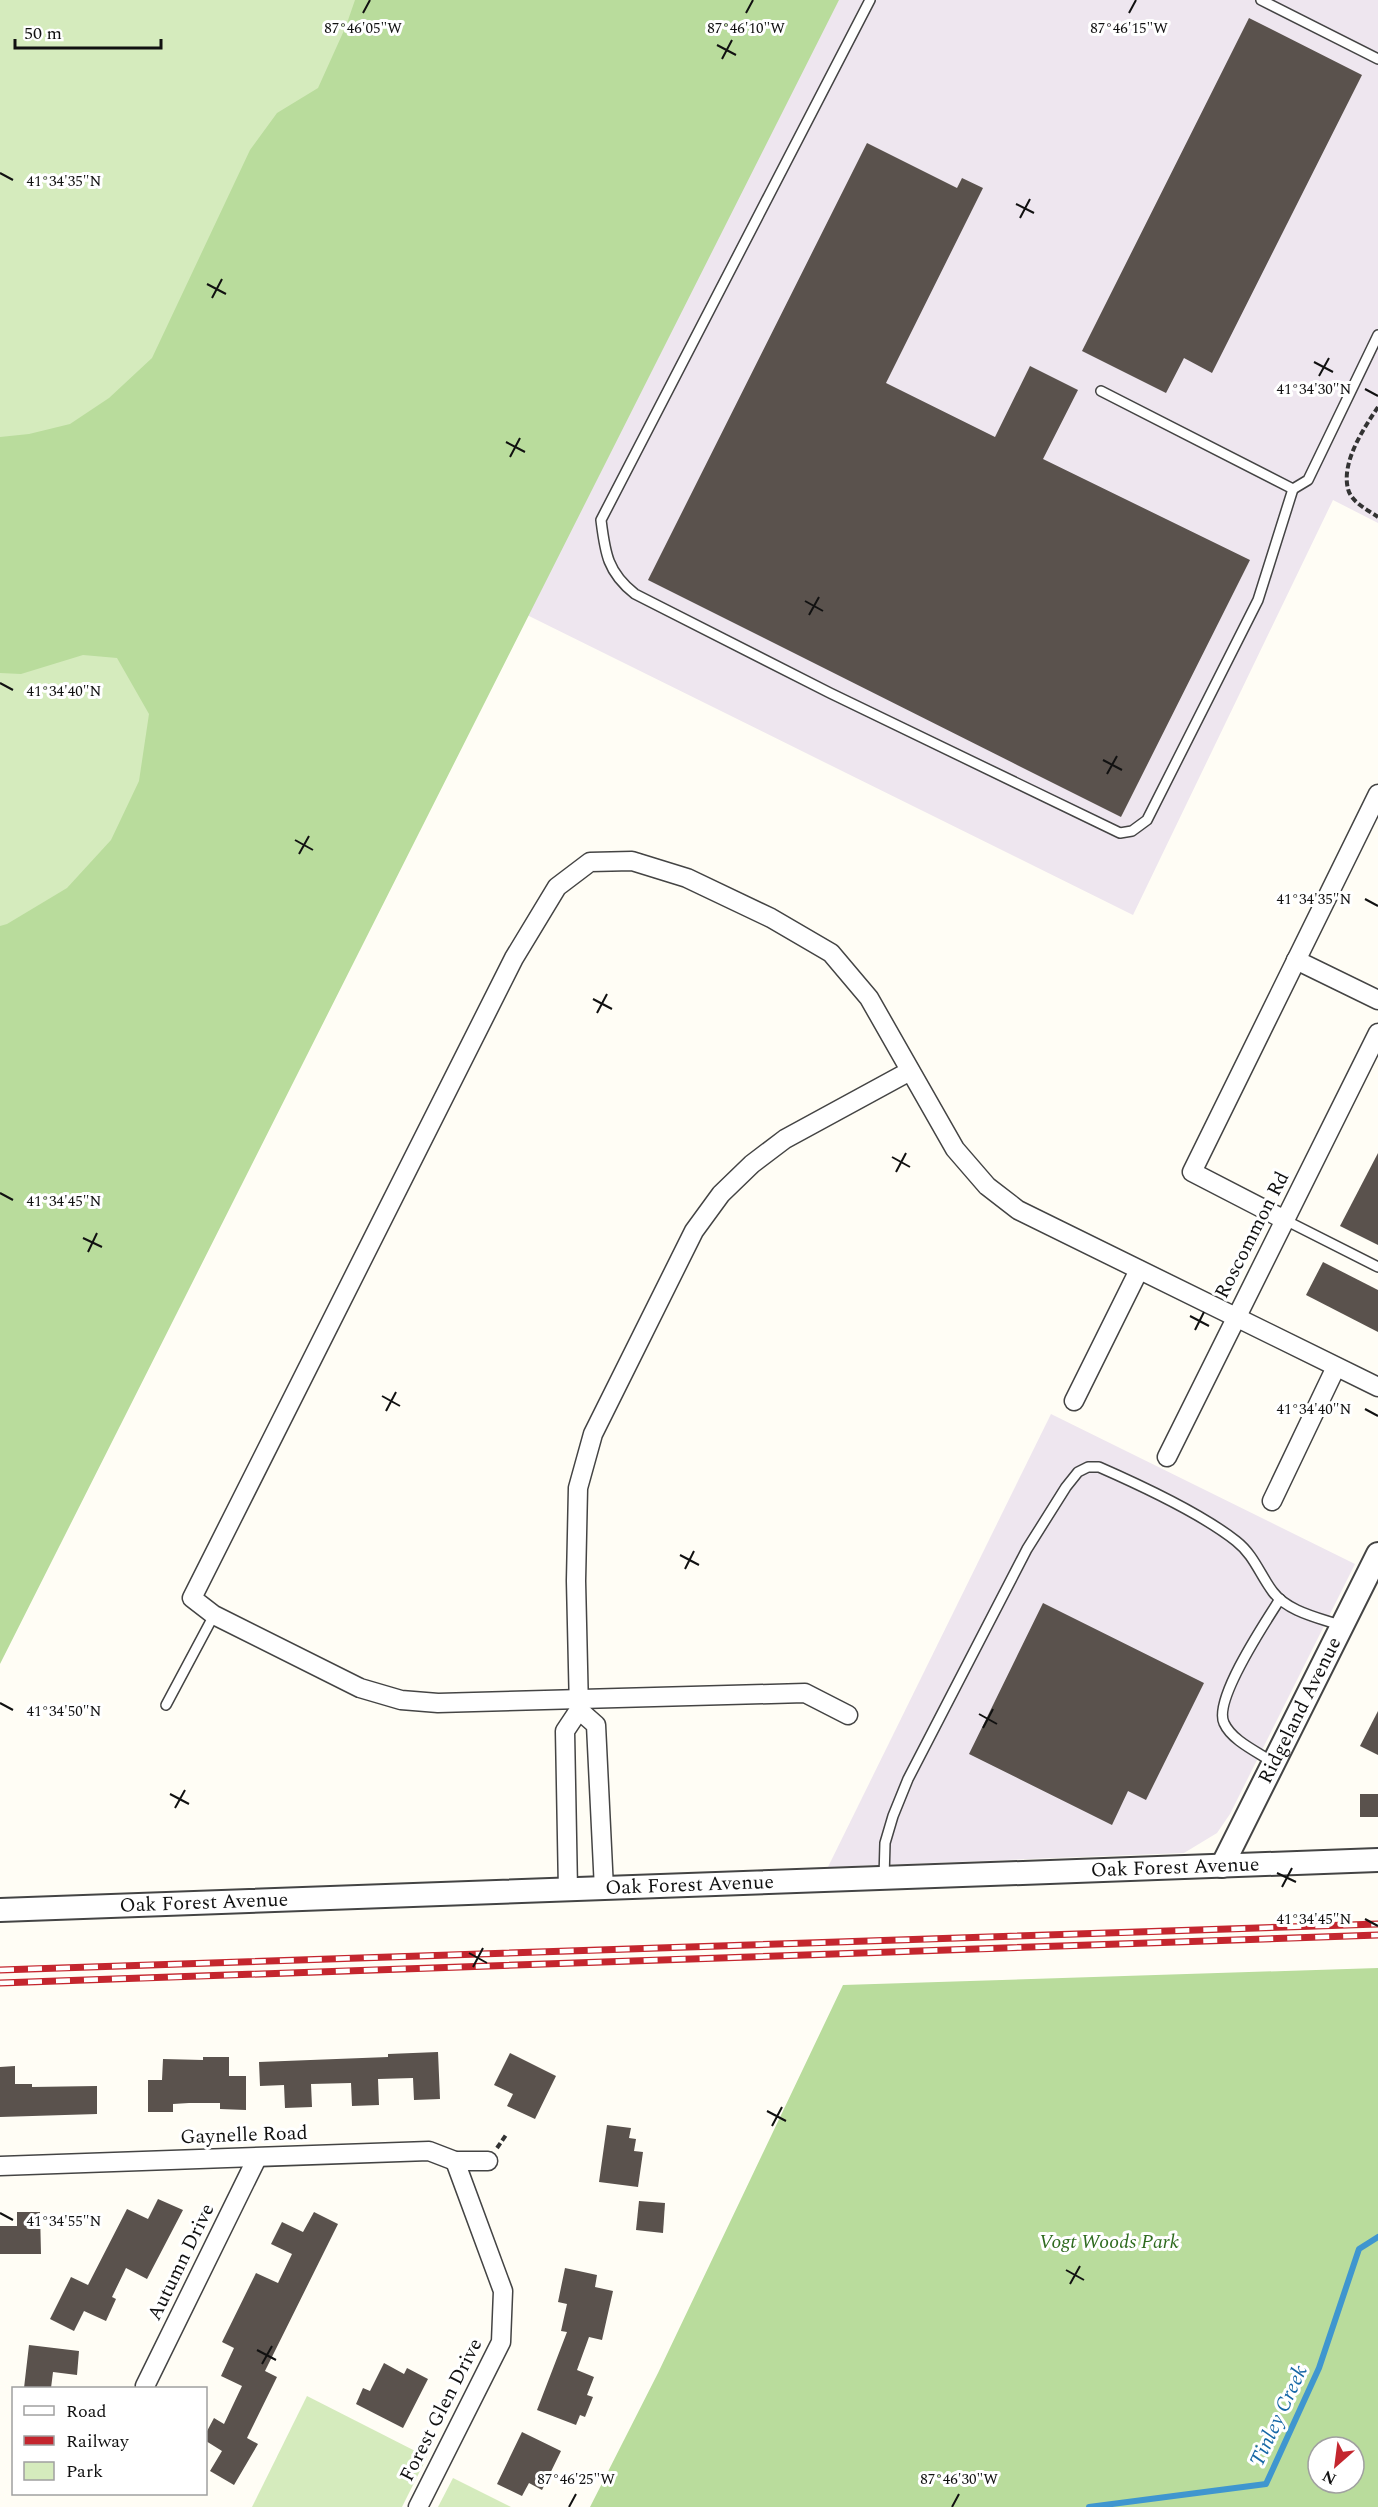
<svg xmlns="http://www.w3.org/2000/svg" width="1378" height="2507" font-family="Spectral,serif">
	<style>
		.industrial { fill: #eee6ef }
		.green { fill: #d5ebbd }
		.forest { fill: #b9dc9c; fill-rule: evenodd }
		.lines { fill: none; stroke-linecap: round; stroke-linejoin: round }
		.stream { stroke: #3f96cf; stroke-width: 6 }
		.building { fill: #5a524d }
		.service-casing { stroke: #444; stroke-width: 12 }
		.minor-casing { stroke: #444; stroke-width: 21 }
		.tertiary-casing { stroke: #444; stroke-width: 26 }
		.path { stroke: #333; stroke-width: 4; stroke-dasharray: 6 3; stroke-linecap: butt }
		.service { stroke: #fff; stroke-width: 9 }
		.minor { stroke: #fff; stroke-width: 18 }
		.tertiary { stroke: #fff; stroke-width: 22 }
		.rail-casing { stroke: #c4262e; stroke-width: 7 }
		.rail { stroke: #fff; stroke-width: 4.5; stroke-dasharray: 14; stroke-linecap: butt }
		.ticks { fill: none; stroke: #111; stroke-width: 2 }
		.labels { text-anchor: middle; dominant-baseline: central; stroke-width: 6; stroke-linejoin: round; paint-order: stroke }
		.street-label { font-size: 20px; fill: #111; stroke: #fff }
		.park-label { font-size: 20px; font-style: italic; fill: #2f6b1f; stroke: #fff }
		.water-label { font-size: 21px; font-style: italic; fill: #1768a6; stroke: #fff }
		.ticks-label { font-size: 15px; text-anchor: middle; fill: #111; stroke: #fff; stroke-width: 6; stroke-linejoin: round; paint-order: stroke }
	</style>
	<rect width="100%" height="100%" fill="#fffdf5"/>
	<!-- industrial -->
	<g class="industrial">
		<path d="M837,0H1378V523L1333,500L1133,915L527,615Z"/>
		<path d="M1051,1414L1355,1564L1230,1814L1217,1833L1184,1853L828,1867Z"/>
	</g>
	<!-- green -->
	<g class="green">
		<path d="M0,0H822L0,1598Z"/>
		<path d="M307,2396L427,2457L402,2507H252Z"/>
		<path d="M453,2478L511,2507H438Z"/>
	</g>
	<!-- forest -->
	<g class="forest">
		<path d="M355,0H839L0,1664V926L7,924L67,888L111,840L139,781L149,714L117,658L83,655L21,674L0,673V437L29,434L70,424L109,398L152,358L250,150L277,113L318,88L346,26Z"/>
		<path d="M1378,1968V2507H590L658,2373L843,1985ZM1318,2447H1354V2483H1318Z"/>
	</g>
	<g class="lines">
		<!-- stream -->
		<path class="stream" d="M1089,2507L1266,2484L1319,2368L1359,2249L1378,2237"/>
	</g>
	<!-- building -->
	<g class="building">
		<path d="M1249,18L1362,75L1212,373L1184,358L1166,393L1082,351Z"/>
		<path d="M867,143L957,188L962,178L983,188L886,383L995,437L1030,366L1078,390L1043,459L1250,560L1121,817L648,580Z"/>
		<path d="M1378,1153V1245L1340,1226Z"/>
		<path d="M1323,1262L1378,1290V1332L1306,1295Z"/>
		<path d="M1043,1603L1204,1683L1146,1800L1128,1791L1112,1825L969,1754Z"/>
		<path d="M1378,1711V1755L1360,1746Z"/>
		<rect x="1360" y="1794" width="18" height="23"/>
		<path d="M438,2052L440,2099L414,2100L413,2078L378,2079L379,2105L352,2106L351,2083L311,2084L312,2107L285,2108L284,2085L260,2086L259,2062L388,2057V2054Z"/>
		<path d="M510,2053L556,2076L535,2119L507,2106L513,2094L494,2085Z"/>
		<path d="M203,2057H229V2076H246V2110L220,2109V2103H189L173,2104V2112H148V2080H162L163,2059L203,2060Z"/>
		<path d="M15,2066V2084H32V2087L97,2086V2114L0,2117V2067Z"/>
		<path d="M607,2125L631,2128L629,2138L636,2139L634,2151L643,2152L638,2187L599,2182Z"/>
		<path d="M158,2199L183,2210L147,2279L126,2268L112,2297L116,2299L106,2321L84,2311L74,2331L50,2319L71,2277L88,2285L127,2209L148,2219Z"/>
		<path d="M639,2201L665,2203L663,2233L636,2230Z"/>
		<path d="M17,2212H40L41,2254H0V2226H17Z"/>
		<path d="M314,2212L338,2224L265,2371L277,2377L247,2438L258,2444L234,2485L210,2471L222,2451L206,2441V2433L214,2418L224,2424L242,2386L221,2376L234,2348L222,2342L256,2273L278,2283L292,2254L271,2244L282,2222L303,2232Z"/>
		<path d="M565,2268L597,2275L595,2287L613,2291L602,2340L589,2337L577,2370L594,2377L587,2395L593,2397L585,2417L580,2415L576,2425L537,2410L567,2332L561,2331L567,2304L558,2302Z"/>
		<path d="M29,2345L79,2351L77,2375L53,2372L51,2388H24Z"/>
		<path d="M384,2363L404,2374L407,2368L428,2379L403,2428L356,2404L363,2388L370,2391Z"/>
		<path d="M522,2432L561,2451L542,2490L529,2483L522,2496L497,2484Z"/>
	</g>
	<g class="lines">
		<!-- service casing -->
		<g class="service-casing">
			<g id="service">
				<path d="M870,0L601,520C605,552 607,572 635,594L830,693L1120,833L1132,831L1147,820L1258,600L1293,489"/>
				<path d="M1261,0L1378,59"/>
				<path d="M1101,391L1293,489L1308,480L1378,335"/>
				<path d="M1285,1220L1378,1267"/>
				<path d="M166,1705L214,1615"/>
				<path d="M1274,1763C1258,1752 1232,1741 1224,1723C1213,1700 1266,1621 1280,1599"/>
				<path d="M884,1878L885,1843L893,1816L908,1779L1027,1549L1066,1487L1078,1472L1088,1467H1099C1140,1485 1202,1514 1236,1541C1254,1555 1260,1575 1273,1592C1288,1612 1320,1618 1342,1626"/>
			</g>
		</g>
		<!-- minor casing -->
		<g class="minor-casing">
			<g id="minor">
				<path d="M1296,960L1378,1000"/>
				<path d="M1285,1220L1192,1172L1378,794"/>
				<path d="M1074,1401L1139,1270"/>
				<path d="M1167,1457L1378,1033"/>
				<path d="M1272,1501L1336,1367"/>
				<path d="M579,1710L596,1725L604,1889"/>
				<path d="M848,1715L805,1693L438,1703L401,1700L360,1688L214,1615L192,1598L514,958L557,887L590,862L632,861L687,878L771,918L831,953L869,998L955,1149L987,1186L1018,1210L1378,1387"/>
				<path d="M568,1890L565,1731L579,1710L576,1581L578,1488L593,1434L694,1231L721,1194L752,1164L785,1139L910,1071"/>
				<path d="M0,2166L429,2151L455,2161H488"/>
				<path d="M145,2386L257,2158"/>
				<path d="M418,2507L501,2342L503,2291L455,2161"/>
			</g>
		</g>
		<!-- tertiary casing -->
		<g class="tertiary-casing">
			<g id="tertiary">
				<path id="s1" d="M1222,1866L1378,1554"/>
				<path id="s2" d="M0,1910L1378,1860"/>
			</g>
		</g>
		<!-- path -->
		<g class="path">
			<path d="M1378,407C1364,428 1341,462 1348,489C1351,502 1368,510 1378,517"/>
			<path d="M497,2148L506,2135"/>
		</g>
		<!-- service -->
		<use href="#service" class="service"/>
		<!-- minor -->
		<use href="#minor" class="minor"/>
		<!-- tertiary -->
		<use href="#tertiary" class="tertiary"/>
		<!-- rail casing -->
		<g class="rail-casing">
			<g id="rail">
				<path d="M0,1970L1378,1924"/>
				<path d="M0,1983L1378,1935"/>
			</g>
		</g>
		<!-- rail -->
		<use href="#rail" class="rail"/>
	</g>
	<!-- ticks -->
	<path class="ticks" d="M363,13L370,0M746,13L753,0M1129,13L1136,0M717,45L736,55M722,59L732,40M0,173L13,180M1016,204L1034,213M1020,218L1030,199M207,284L226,294M212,298L222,279M1314,362L1333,372M1319,376L1329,358M1365,389L1378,396M506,442L525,452M510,457L520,438M805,601L823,611M809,615L819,597M0,683L13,690M1103,760L1122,770M1107,774L1117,756M295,840L313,850M299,854L309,836M1365,899L1378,906M593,999L612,1009M597,1013L607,994M892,1157L910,1167M896,1172L906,1153M0,1193L13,1200M83,1238L102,1247M88,1252L97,1233M1190,1316L1209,1326M1195,1330L1204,1312M382,1396L400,1406M1365,1409L1378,1416M386,1411L396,1392M680,1555L699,1565M685,1569L694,1551M0,1703L13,1710M979,1714L997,1724M983,1728L993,1709M170,1794L189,1804M175,1808L185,1790M1277,1873L1296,1882M1282,1887L1292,1868M1365,1919L1378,1926M469,1953L487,1963M473,1967L483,1948M767,2111L786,2121M772,2126L782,2107M0,2213L13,2220M1066,2270L1084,2280M1070,2284L1080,2266M257,2350L276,2360M262,2364L272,2346M569,2507L576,2494M952,2507L959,2494"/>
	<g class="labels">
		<!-- street labels -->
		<g class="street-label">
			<text transform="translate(1252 1235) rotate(-63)">Roscommon Rd</text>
			<text stroke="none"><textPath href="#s1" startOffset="174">Ridgeland Avenue</textPath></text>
			<text stroke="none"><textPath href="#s2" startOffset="1176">Oak Forest Avenue</textPath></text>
			<text stroke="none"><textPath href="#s2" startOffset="690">Oak Forest Avenue</textPath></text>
			<text stroke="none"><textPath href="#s2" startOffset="204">Oak Forest Avenue</textPath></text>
			<text transform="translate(244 2135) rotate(-2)">Gaynelle Road</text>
			<text transform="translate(181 2262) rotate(-64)">Autumn Drive</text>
			<text transform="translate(441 2410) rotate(-63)">Forest Glen Drive</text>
		</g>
		<!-- park labels -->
		<g class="park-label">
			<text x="1109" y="2242">Vogt Woods Park</text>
		</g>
		<!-- water labels -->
		<g class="water-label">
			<text transform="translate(1279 2416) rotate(-65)">Tinley Creek</text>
		</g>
	</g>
	<g class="ticks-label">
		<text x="363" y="33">87°46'05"W</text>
		<text x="746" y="33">87°46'10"W</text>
		<text x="1129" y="33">87°46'15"W</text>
		<text x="64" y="186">41°34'35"N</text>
		<text x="1314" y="394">41°34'30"N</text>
		<text x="64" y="696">41°34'40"N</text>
		<text x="1314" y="904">41°34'35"N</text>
		<text x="64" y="1206">41°34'45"N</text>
		<text x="1314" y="1414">41°34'40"N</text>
		<text x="64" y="1716">41°34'50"N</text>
		<text x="1314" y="1924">41°34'45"N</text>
		<text x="64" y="2226">41°34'55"N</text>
		<text x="576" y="2484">87°46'25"W</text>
		<text x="959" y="2484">87°46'30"W</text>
	</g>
	<!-- legend -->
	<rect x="12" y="2387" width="195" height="108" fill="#ffffff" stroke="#a0a0a0" stroke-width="1.5"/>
	<rect x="24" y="2406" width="30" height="9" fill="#ffffff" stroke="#a0a0a0" stroke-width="1.5"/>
	<text x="66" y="2417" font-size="18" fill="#111111">Road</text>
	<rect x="24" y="2436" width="30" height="9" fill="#c4262e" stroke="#a0a0a0" stroke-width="1.5"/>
	<text x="66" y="2447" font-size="18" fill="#111111">Railway</text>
	<rect x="24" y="2462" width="30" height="18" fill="#d5ebbd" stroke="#a0a0a0" stroke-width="1.5"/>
	<text x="66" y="2477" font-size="18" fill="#111111">Park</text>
	<!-- north arrow -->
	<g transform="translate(1336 2465) rotate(208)"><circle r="28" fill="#ffffff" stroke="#a0a0a0" stroke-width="1.5"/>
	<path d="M0-4.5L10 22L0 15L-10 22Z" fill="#c4262e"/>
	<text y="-9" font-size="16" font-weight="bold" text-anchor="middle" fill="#111111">N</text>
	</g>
	<!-- scale -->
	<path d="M15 39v9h146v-9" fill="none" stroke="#111111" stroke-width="3"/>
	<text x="24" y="39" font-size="18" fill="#111111" stroke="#ffffff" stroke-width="4.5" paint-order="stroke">50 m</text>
</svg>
